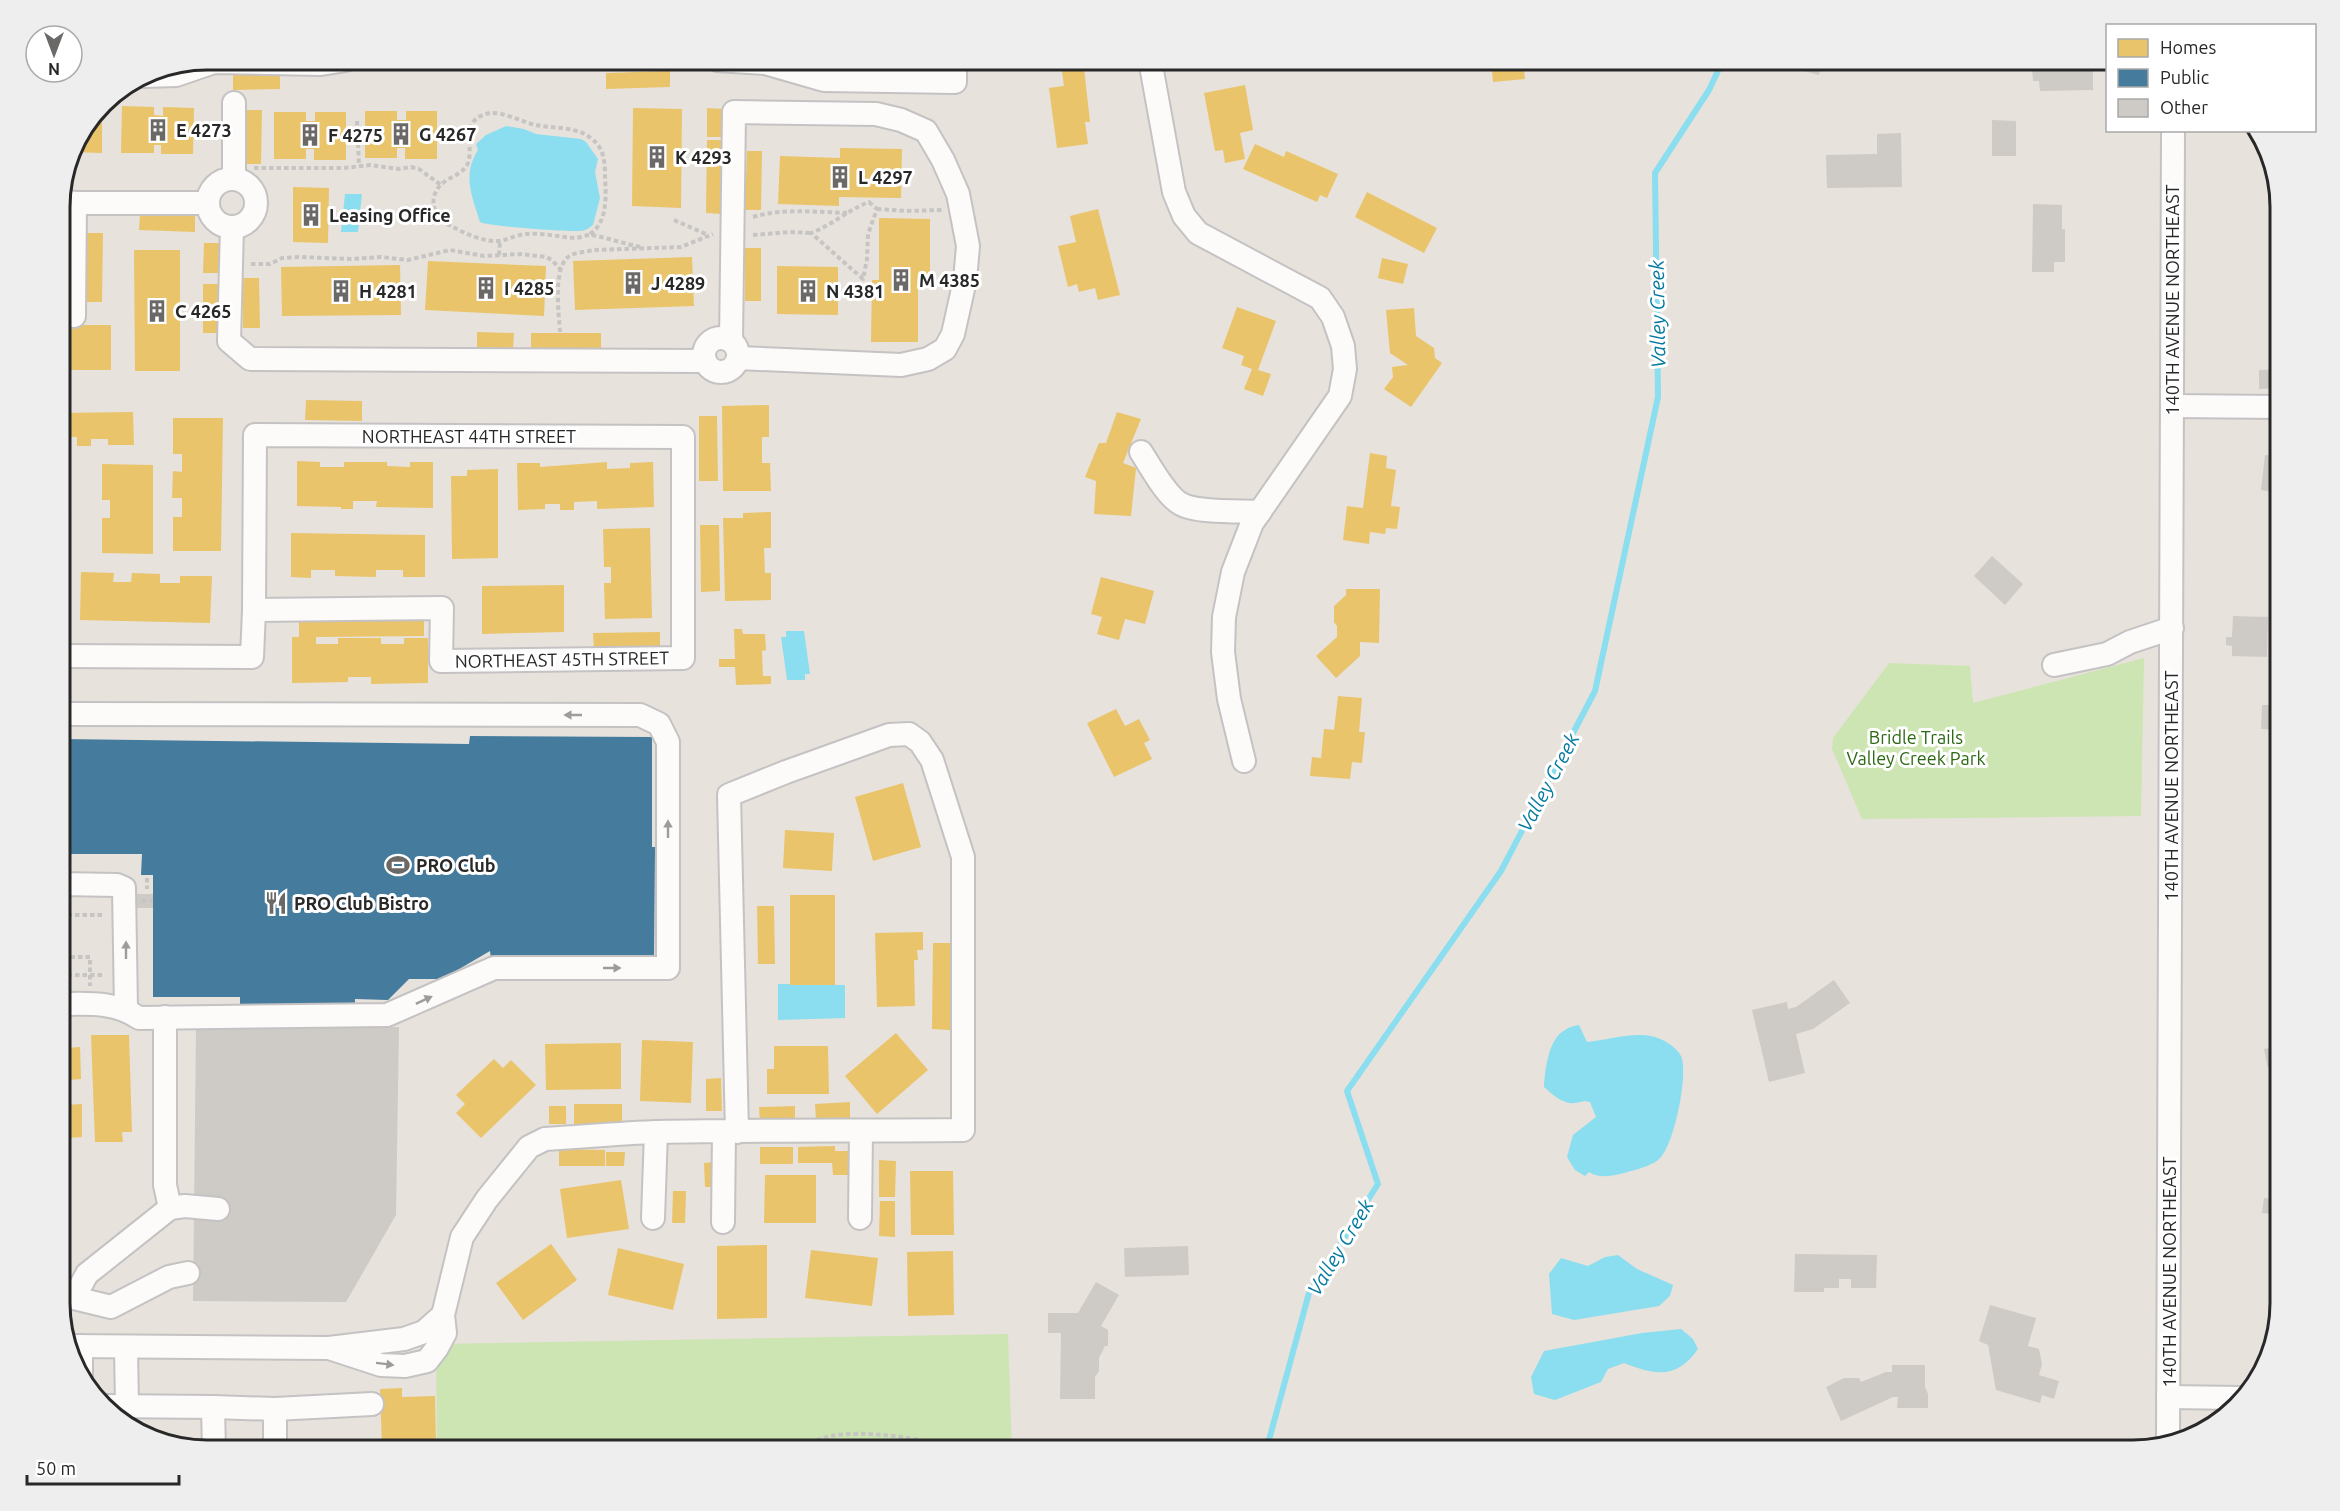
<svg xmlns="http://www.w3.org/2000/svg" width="2340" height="1511" font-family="Ubuntu,sans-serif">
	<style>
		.green { fill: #cce5b2 }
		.water { fill: #8adeef }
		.homes { fill: #e9c46a }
		.public { fill: #457b9d }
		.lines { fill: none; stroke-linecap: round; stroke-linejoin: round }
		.stream { stroke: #8adeef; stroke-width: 6 }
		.building { fill: #cecac6 }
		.minor-casing { stroke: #c4c2c3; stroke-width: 26 }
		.path { stroke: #c6c5c4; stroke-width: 4; stroke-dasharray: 4.5 3; stroke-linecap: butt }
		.minor { stroke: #fcfbfa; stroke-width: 22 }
		.oneway { fill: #9d9c9c }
		.labels { text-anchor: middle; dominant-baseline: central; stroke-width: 6; stroke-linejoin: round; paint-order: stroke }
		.poi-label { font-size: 18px; font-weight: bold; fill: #282828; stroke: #fff; text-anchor: start }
		.street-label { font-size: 18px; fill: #282828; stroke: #fff }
		.park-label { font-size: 18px; fill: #2d6914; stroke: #fff }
		.water-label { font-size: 20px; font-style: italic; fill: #0379a0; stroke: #fff }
		.rim { fill: none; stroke: #282828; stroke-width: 3 }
	</style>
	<rect width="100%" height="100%" fill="#e8e2dc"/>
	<!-- green -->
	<g class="green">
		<path d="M2144,658L2141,816L1862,819L1832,749L1833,738L1889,663L1970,666L1973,703Z"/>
		<path d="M1008,1334L1012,1451H437L436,1344Z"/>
	</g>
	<!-- water -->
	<g class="water">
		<path d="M506,126L524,129L536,134L581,139L586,142L598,159L595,172L600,198L593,225C589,228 585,231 580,231C568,232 486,226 480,222C472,196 462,175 478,150L476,144L486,135Z"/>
		<path d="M345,194H362L358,232H341Z"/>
		<path d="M786,631H804L810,674H805V680H787L781,637H786Z"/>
		<path d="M778,984L845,985V1018L778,1020Z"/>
		<path d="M1579,1025L1587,1042C1607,1040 1631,1032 1651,1036C1661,1038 1676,1046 1681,1056C1689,1072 1674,1149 1658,1160C1649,1167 1634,1170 1624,1173C1612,1176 1599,1179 1589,1172L1585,1176L1575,1170L1567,1157L1573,1135L1596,1117L1590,1102C1583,1100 1582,1102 1575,1103C1563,1105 1552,1094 1544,1087C1545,1070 1548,1039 1565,1030C1569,1027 1574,1026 1579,1025Z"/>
		<path d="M1618,1255L1637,1269L1673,1285L1670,1296L1659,1306L1574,1320L1552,1314L1549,1274L1561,1258L1588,1266L1605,1257Z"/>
		<path d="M1681,1329L1693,1339L1698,1349C1676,1380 1655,1375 1624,1363L1608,1369L1601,1382L1555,1400L1534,1394L1531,1377L1544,1351L1642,1333Z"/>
	</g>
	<!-- homes -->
	<g class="homes">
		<path d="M433,60H466L465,67L433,66Z"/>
		<path d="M871,60H922L921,71L871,70Z"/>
		<path d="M1491,60H1540V67L1524,69L1525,79L1493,82Z"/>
		<path d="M1084,68L1090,122H1085L1088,144L1057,148L1049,88L1064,86L1062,71Z"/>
		<path d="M233,69H280V89L233,90Z"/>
		<path d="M670,71V87L606,89V73Z"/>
		<path d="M1245,85L1253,130L1240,133L1245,159L1225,163L1223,150L1215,151L1204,93Z"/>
		<path d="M102,105V153L71,152V151Z"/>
		<path d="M122,106L154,107V115L163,116V107L194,108L193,154H161V145H154V153H121Z"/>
		<path d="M633,108L682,109L681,208L632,206Z"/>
		<path d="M707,108L723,109V137H707Z"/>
		<path d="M246,110H262L261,164H246Z"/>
		<path d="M365,111H397V120H406V111H437V159H405V148H397V158H365Z"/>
		<path d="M274,112H306V121H315V112H346V160H314V149H306V159H274Z"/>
		<path d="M707,140H723L722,214L706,213Z"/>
		<path d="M1255,144L1284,157L1286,151L1338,174L1327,198L1320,195L1317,202L1243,169Z"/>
		<path d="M840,148L902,149L901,198L839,197V206L778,204L780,156L840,158Z"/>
		<path d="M747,151H762L761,210H745Z"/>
		<path d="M293,187L329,188L328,243L293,242Z"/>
		<path d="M1367,192L1437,228L1424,253L1355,217Z"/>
		<path d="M1098,209L1120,295L1098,300L1095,288L1079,292L1077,284L1068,287L1058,246L1076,242L1070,216Z"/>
		<path d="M140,215L195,216V232L139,230Z"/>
		<path d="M879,218L930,219V280H918V342H871L872,280H879Z"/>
		<path d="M60,232H66L65,267L60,266Z"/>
		<path d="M87,233H103L102,302H86Z"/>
		<path d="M204,243H220L219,273H203Z"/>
		<rect x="745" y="248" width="16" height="53"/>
		<path d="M134,250H180V371H135Z"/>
		<path d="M692,257L694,306L575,310L573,261Z"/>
		<path d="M1382,258L1408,264L1403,284L1378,278Z"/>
		<path d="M428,261L546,266L544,316L425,310Z"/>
		<path d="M400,265L401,315L282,316L281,267Z"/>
		<path d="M777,266L838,267V315L777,314Z"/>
		<path d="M60,270L66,271L65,292H60Z"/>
		<path d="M243,278H259L260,328H243Z"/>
		<rect x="203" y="284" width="16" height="49"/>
		<path d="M1237,307L1276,321L1258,370L1271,374L1263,396L1244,389L1252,369L1241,365L1244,356L1222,348Z"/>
		<path d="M1414,308L1416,336L1434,348L1435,358L1442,363L1411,407L1384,389L1393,377L1392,367L1408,365L1390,353L1386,310Z"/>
		<rect x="60" y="325" width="51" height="45"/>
		<path d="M477,332L514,333L513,349L477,348Z"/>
		<rect x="531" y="333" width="70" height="16"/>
		<path d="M306,400L362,401V421L305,420Z"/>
		<path d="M769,405V437H762V463H770L771,491H723L722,406Z"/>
		<path d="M133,412L134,445H108V439H91V446H77V437H60V413Z"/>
		<path d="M1117,412L1141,419L1123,463L1136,468L1131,516L1094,514L1096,481L1085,477L1099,443H1106Z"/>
		<path d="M699,416H717L718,481H699Z"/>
		<path d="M173,418H223L221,551H173V517H182V498H172L173,471L182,472V454H173Z"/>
		<path d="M1370,453L1387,456L1386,468L1396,470L1391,506L1400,507L1397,529L1386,528L1385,534L1370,532L1369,544L1343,540L1347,506L1363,508Z"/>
		<path d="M297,461L320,462V467H344V462H387V466L410,467V462H433V508L376,507L377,501H353V509H341V507L297,506Z"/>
		<path d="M607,462V469L630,468V463L653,462L654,507L597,509V501L574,502V510H560V504H545V509L518,510L517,463H540V467Z"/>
		<path d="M102,464L153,465V554L102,553V518H110V500H102Z"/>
		<path d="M498,469V558L452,559L451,476H467V470Z"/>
		<path d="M771,512V548H764L765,573H771V600L725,601L723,518H743V513Z"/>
		<path d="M700,525H719L720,591L701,592Z"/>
		<path d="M650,528L652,618L605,619L604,583H611V567H604L603,529Z"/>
		<path d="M291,533L425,535V577H403V570H376V577L335,576V570H311V578L291,577Z"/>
		<path d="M81,572L114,573L113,582H131L132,573L160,574V583H180V576H212L210,623L80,620Z"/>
		<path d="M1101,577L1154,591L1145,624L1125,619L1119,640L1097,634L1102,617L1091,614Z"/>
		<path d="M564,585V632L482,634V586Z"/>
		<path d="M1346,589H1380L1379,643L1360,642V656L1336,678L1316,656L1337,637V626L1334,622V606L1346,595Z"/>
		<path d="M424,617V636L316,637V644H338V638H381V644H404V638H428V683L371,684V677H348V682L292,683V637H299V618Z"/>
		<path d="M734,629H742L743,634H765L766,650L762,651L763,676H771V684L736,685L735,667H719V659H735Z"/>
		<path d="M660,632V650L594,651L593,633Z"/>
		<path d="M1338,696L1362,698L1359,732H1365L1362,763L1352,762L1350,779L1310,776L1312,757L1321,758L1324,729L1334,730Z"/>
		<path d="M1116,709L1125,726L1139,719L1150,740L1144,743L1152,759L1114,777L1087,723Z"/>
		<path d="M903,783L921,847L873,861L855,797Z"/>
		<path d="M785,830L834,833L832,871L783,868Z"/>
		<rect x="790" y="895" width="45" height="90"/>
		<path d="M757,906H774L775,964H758Z"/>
		<path d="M923,932V950H917L918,960H914L915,1006L877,1007L875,933Z"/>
		<path d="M933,943H951L950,1030L932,1029Z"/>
		<path d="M896,1033L928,1070L877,1114L845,1076Z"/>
		<path d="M91,1035H129L132,1132H122L123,1142H95Z"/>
		<path d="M642,1040L693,1042L691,1103L640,1101Z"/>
		<path d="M621,1043V1089L546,1090L545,1044Z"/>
		<path d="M774,1046H828L829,1094H767V1069H774Z"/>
		<path d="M80,1047L81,1079L69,1080L67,1048Z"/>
		<path d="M494,1059L503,1068L511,1060L536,1085L481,1138L456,1113L465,1104L456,1095Z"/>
		<path d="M721,1078L722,1111H706V1079Z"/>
		<path d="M850,1102V1119L816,1120L815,1104Z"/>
		<path d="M82,1104V1137L68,1138L67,1105Z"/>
		<rect x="574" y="1104" width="48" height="21"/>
		<rect x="549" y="1106" width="17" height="18"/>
		<path d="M795,1106V1122L760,1123L759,1107Z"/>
		<path d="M835,1146V1151H851V1175H833L832,1163H798V1147Z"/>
		<rect x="760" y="1147" width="33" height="17"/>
		<path d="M559,1149L605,1150V1166H559Z"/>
		<path d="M606,1152H625L624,1166H606Z"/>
		<path d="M879,1160L896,1161L895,1197H879Z"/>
		<path d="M715,1162V1187H705L704,1163Z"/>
		<path d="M910,1171H953L954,1235H911Z"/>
		<path d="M765,1175H816V1223H764Z"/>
		<path d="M621,1180L629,1229L567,1238L560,1189Z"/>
		<path d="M673,1191H686L685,1223H672Z"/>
		<path d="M880,1201H895V1237L879,1236Z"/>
		<path d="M551,1244L577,1280L523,1320L496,1283Z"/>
		<path d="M767,1245V1318L717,1319V1246Z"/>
		<path d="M618,1248L684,1264L673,1310L608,1295Z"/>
		<path d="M811,1250L878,1258L872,1306L805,1298Z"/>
		<path d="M953,1251L954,1315L908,1316L907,1252Z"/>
		<path d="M402,1388V1397L435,1396L436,1444L382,1446L380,1389Z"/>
		<path d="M364,1445V1451H313V1446Z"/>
	</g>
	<!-- public -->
	<path class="public" d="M470,736L652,737V847H655L654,959H491L490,951L442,979H409L388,1000L355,999V1006L240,1005V997H153V875H141L142,854H60V739L469,744Z"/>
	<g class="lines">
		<!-- stream -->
		<path class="stream" d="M1266,1451L1309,1293L1378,1184L1347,1091L1501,871L1595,691L1658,397L1655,173L1709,90L1723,60"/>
	</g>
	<!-- building -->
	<g class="building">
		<path d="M1790,60H1823L1819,75L1789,67Z"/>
		<path d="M2039,60H2093V90L2040,91L2039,81H2033L2032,69H2039Z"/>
		<path d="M1992,120L2016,121V156H1992Z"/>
		<path d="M1901,133L1902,187L1827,188L1826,155L1877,154V134Z"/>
		<path d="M2033,204L2062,205V229H2065V262H2054V272H2032Z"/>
		<path d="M2280,369V388L2259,389V370Z"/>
		<path d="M2265,455L2280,457V493L2261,490Z"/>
		<path d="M1992,556L2023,584L2005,605L1974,576Z"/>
		<path d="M2233,616L2268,617L2267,657L2232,656V646L2226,645V637H2232Z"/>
		<path d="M2262,705H2280V730L2261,729Z"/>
		<path d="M132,894H153V908H133Z"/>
		<path d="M1834,980L1850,1003L1813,1029L1796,1034L1805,1073L1769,1082L1752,1010L1787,1002L1788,1009L1796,1007Z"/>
		<path d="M399,1027L396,1215L346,1302L193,1301L196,1028Z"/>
		<path d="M2280,1046V1065L2268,1068L2264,1049Z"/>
		<path d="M2264,1198L2280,1200V1215L2262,1213Z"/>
		<path d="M1188,1246L1189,1275L1125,1277L1124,1248Z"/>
		<path d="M1795,1254L1877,1255L1876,1288H1851V1279H1839V1288H1824V1292H1794Z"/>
		<path d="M1096,1282L1119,1295L1101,1326L1108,1330V1346H1105L1099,1358V1371L1095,1377V1399H1060L1061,1333H1048V1313H1078Z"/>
		<path d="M1990,1305L2036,1318L2028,1346L2039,1349L2042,1364L2039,1375L2059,1381L2054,1399L2042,1395L2040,1403L1996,1390L1988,1345L1979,1341Z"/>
		<path d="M1892,1365H1925V1387L1928,1394V1408H1897L1898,1397H1893L1841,1421L1826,1387L1844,1378H1859L1861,1382L1886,1372H1892Z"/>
	</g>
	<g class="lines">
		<!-- minor casing -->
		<g class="minor-casing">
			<g id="minor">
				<path d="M717,60L765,63L824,80L955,82V60"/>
				<path d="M1150,60L1174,192L1184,216L1198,233L1320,298L1333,317L1343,346L1345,369L1340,396L1252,523L1233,572L1224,617L1223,652L1229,699L1244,761"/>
				<path d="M144,76L176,75L214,62L321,64L346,60"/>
				<circle cx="232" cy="203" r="24"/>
				<path d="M234,179V103"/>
				<path d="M60,201L75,203H208"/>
				<path d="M232,227L229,341L250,359L705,361"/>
				<path d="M74,316L75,203"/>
				<circle cx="721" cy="355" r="17"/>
				<path d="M731,341L734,112L876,114L901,120L926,131L943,160L958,194L968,246L965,280L953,334L945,349L928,359L901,365L738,358"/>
				<path d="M2172,406L2280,407"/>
				<path d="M1141,452C1151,467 1166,496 1181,504C1196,513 1240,511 1260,512"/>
				<path d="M60,656L252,657L254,610L442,608L441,661L683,658V437L255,435L254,610"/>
				<path d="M2054,665L2107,654L2130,642L2172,628"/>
				<path d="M60,714L640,715L659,724L668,742V968H494L387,1015L139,1018C115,1001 88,1004 60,1004"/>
				<path d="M60,884L117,885L124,888L126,1009"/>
				<path d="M165,1017V1185L170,1208"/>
				<path d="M653,1218L656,1132"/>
				<path d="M860,1218L861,1131"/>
				<path d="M723,1222L724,1132"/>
				<path d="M60,1295L74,1298L87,1274L170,1208L185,1206L218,1209"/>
				<path d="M74,1298L111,1307L169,1277L188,1273"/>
				<path d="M70,1346L329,1348L404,1339L424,1332L443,1315"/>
				<path d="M81,1346V1378"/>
				<path d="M126,1347L127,1406"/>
				<path d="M329,1348L381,1365L405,1366L427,1361L437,1348L445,1333L443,1315L462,1237L487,1199L529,1147L545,1139C582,1137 620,1133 658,1132C760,1130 861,1131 963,1130V857L932,760L920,742L909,734L889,735L786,772L729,795L737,1132"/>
				<path d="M2168,1397L2241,1398"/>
				<path d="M106,1406L213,1407L214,1451"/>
				<path d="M213,1407L275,1409V1451"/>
				<path d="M275,1409L372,1404"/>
				<path d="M2168,1442L2173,130"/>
			</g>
		</g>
		<!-- path -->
		<g class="path">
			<path d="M357,121L359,166"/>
			<path d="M254,168H344L370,165L399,169L411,167L419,169L441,185"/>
			<path d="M869,202L877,209L868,234L867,259L863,279L811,233C832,225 848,210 869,202Z"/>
			<path d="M877,209L906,211L942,210"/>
			<path d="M753,217C782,208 817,212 847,213"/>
			<path d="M674,220L708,235"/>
			<path d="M590,234C608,222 606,196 605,176C605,162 604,148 592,139C577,126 554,129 536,125C520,122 499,108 483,115C460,124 474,146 468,163C463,174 452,176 444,182C426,196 433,218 451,226C464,233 483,242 498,241C506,241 513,236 520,235C538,231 557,237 575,238C581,238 587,234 592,235C608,238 625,244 641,247"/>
			<path d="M753,235L790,232L811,233"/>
			<path d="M499,255L500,241"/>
			<path d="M251,264H270L282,258L300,257L351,259L381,257L408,260L450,250L484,256L521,254L546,257L552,260L560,269"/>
			<path d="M560,332C559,315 553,271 567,258C573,252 585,252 594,250L681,247L713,234"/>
			<path d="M147,878V889"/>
			<path d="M142,901H153"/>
			<path d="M60,915H105"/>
			<path d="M63,957H90V986"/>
			<path d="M60,975H105"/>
			<path d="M797,1451C808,1444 818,1439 831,1436C863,1430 925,1437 955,1451"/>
		</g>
		<!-- minor -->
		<use href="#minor" class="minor"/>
	</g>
	<!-- one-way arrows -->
	<defs><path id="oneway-solid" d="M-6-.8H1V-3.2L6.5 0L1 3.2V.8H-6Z" transform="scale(1.5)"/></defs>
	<g class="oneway">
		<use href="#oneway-solid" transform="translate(573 715) rotate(-180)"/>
		<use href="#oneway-solid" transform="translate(668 829) rotate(-90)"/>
		<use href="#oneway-solid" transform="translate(126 950) rotate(-90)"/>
		<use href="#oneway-solid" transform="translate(612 968)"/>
		<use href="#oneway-solid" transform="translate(424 1000) rotate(-25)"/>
		<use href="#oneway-solid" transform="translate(385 1364) rotate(7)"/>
	</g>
	<!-- icons -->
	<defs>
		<g id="building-bare" transform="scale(1.8)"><path d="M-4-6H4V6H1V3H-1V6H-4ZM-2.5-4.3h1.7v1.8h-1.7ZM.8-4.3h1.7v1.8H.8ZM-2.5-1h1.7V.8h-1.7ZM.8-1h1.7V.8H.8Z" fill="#6b6967" stroke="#fff" stroke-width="2.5" paint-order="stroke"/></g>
		<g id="stadium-bare" transform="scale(1.8)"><path d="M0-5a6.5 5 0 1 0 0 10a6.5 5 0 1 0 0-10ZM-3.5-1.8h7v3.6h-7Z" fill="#6b6967" stroke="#fff" stroke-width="2.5" paint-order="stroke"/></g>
		<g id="restaurant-bare" transform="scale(1.8)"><path d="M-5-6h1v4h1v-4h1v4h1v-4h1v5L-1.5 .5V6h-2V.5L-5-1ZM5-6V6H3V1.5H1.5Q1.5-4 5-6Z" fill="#6b6967" stroke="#fff" stroke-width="2.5" paint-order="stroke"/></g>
	</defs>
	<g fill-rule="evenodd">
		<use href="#building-bare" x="158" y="130"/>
		<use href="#building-bare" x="401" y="134"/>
		<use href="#building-bare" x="310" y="135"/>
		<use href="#building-bare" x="657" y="157"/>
		<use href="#building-bare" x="840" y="177"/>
		<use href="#building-bare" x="311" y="215"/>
		<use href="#building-bare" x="901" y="280"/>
		<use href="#building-bare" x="633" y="283"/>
		<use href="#building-bare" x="486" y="288"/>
		<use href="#building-bare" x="341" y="291"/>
		<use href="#building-bare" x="808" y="291"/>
		<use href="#building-bare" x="157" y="311"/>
		<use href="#stadium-bare" x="398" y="865"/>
		<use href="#restaurant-bare" x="276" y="903"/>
	</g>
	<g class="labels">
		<!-- poi labels -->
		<g class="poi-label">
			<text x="176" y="130">E 4273</text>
			<text x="419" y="134">G 4267</text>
			<text x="328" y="135">F 4275</text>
			<text x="675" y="157">K 4293</text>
			<text x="858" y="177">L 4297</text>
			<text x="329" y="215">Leasing Office</text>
			<text x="919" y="280">M 4385</text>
			<text x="651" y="283">J 4289</text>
			<text x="504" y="288">I 4285</text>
			<text x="359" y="291">H 4281</text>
			<text x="826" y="291">N 4381</text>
			<text x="175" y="311">C 4265</text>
			<text x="416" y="865">PRO Club</text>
			<text x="294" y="903">PRO Club Bistro</text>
		</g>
		<!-- street labels -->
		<g class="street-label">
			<text transform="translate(2172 300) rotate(-90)">140TH AVENUE NORTHEAST</text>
			<text x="469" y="436">NORTHEAST 44TH STREET</text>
			<text transform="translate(562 659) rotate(-1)">NORTHEAST 45TH STREET</text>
			<text transform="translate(2171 786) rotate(-90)">140TH AVENUE NORTHEAST</text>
			<text transform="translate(2169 1272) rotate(-90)">140TH AVENUE NORTHEAST</text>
		</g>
		<!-- park labels -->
		<g class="park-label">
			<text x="1916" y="737">Bridle Trails<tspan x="1916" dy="21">Valley Creek Park</tspan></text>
		</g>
		<!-- water labels -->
		<g class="water-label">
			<text transform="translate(1657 314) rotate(-91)">Valley Creek</text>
			<text transform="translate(1548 782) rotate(-62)">Valley Creek</text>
			<text transform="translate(1340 1247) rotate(-59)">Valley Creek</text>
		</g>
	</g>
	<!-- crop -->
	<path d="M0 0H2340V1511H0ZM207 70H2133A137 137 0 0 1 2270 207V1303A137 137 0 0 1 2133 1440H207A137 137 0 0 1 70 1303V207A137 137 0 0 1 207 70Z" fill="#eee" fill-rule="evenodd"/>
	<path class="rim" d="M207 70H2133A137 137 0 0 1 2270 207V1303A137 137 0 0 1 2133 1440H207A137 137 0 0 1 70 1303V207A137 137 0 0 1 207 70Z"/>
	<!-- legend -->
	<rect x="2106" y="24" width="210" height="108" fill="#ffffff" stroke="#a9a9a9" stroke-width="1.5"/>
	<rect x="2118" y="39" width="30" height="18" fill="#e9c46a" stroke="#a9a9a9" stroke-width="1.5"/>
	<text x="2160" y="54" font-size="18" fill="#282828">Homes</text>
	<rect x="2118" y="69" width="30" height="18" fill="#457b9d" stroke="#a9a9a9" stroke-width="1.5"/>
	<text x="2160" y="84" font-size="18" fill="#282828">Public</text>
	<rect x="2118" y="99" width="30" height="18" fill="#cecac6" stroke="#a9a9a9" stroke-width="1.5"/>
	<text x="2160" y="114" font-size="18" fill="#282828">Other</text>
	<!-- north arrow -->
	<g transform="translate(54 54) rotate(180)"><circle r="28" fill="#ffffff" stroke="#a9a9a9" stroke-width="1.5"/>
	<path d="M0-4.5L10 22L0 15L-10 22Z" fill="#6b6967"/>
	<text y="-9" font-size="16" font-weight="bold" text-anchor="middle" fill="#282828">N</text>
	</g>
	<!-- scale -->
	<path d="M27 1475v9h152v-9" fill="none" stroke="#282828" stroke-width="3"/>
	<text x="36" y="1475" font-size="18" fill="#282828" stroke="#ffffff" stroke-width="4.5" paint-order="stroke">50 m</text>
</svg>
